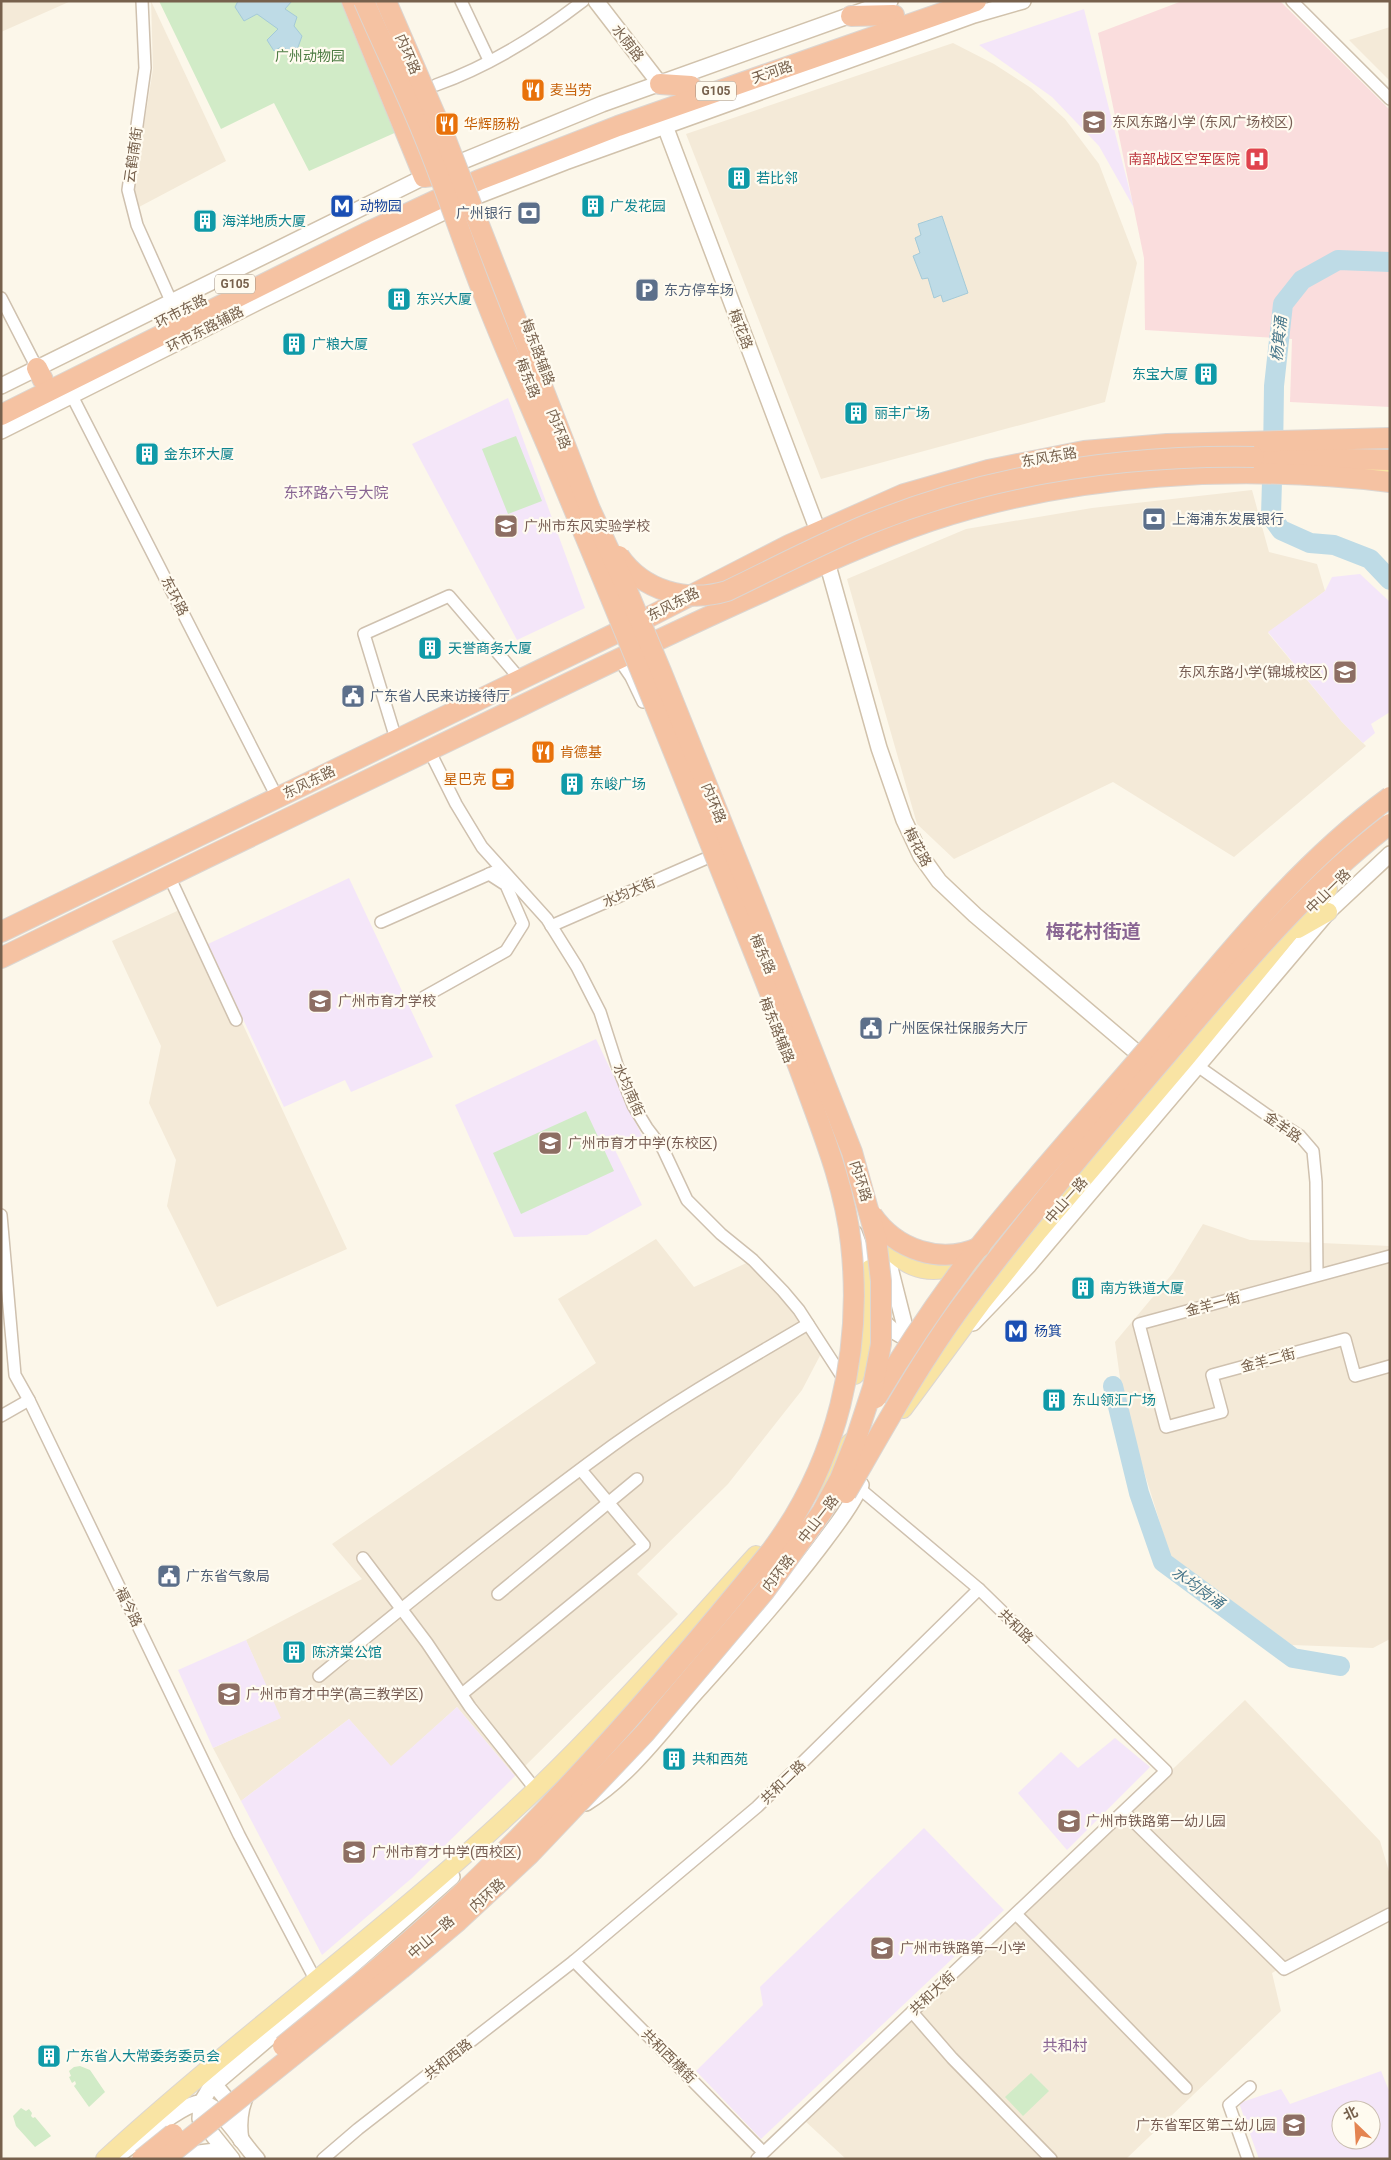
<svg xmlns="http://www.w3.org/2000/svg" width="1391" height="2160" font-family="Roboto,'Noto Sans SC',sans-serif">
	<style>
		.residential { fill: #f4ead8 }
		.education { fill: #f4e6f9; fill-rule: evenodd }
		.medical { fill: #fadddd }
		.green { fill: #d1ebc7 }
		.water { fill: #bedbe6; stroke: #a4cad8 }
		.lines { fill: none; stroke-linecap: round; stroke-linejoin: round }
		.river { stroke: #bedbe6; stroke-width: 20 }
		.street-casing { stroke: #cfc1af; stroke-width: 14 }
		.secondary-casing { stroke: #d1c2ac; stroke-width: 18 }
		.primary-casing { stroke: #dcd6d1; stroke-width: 20 }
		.highway-casing { stroke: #dcd6d1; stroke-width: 22 }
		.street { stroke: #fff; stroke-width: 11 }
		.secondary { stroke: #fff; stroke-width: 15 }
		.primary { stroke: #f9e4a4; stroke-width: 18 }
		.highway { stroke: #f5c2a2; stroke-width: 20 }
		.highway-bridge-casing { stroke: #dcd6d1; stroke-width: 22; stroke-linecap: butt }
		.highway-bridge { stroke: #f5c2a2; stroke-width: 20 }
		.labels { text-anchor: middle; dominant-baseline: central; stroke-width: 4.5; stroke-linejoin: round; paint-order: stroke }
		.shield { fill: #fffbf0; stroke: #a08f7e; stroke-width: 1 }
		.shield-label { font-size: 12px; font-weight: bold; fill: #77614d }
		.street-label { font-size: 14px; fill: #77614d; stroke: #fffbf0 }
		.park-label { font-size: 14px; fill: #4e7d44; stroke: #fffbf0 }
		.food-label { font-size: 14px; fill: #c56008; stroke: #fffbf0; text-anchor: start }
		.education-label { font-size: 14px; fill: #785e54; stroke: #fffbf0; text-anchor: start }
		.health-label { font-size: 14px; fill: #be3a42; stroke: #fffbf0; text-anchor: end }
		.culture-label { font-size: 14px; fill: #0d838f; stroke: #fffbf0; text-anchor: start }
		.transit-label { font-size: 14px; fill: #164399; stroke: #fffbf0; text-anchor: start }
		.service-label { font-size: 14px; fill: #4e5e75; stroke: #fffbf0; text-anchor: start }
		.water-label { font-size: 15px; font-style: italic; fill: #47768a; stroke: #fffbf0 }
		.neighbourhood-label { font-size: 15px; fill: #896593; stroke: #fffbf0 }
		.district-label { font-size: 19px; font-weight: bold; fill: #896593; stroke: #fffbf0 }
	</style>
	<rect width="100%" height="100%" fill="#fcf7ea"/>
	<!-- residential -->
	<g class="residential">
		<path d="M1,1H71L1,32Z"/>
		<path d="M151,1L226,161L139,207L134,188L153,69Z"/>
		<path d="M1390,27V81L1349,40Z"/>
		<path d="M953,43L994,64L1031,88L1065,119L1099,164L1137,263L1105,402L821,479L686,134Z"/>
		<path d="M1252,490L1269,552L1317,564L1325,591L1268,633L1342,722L1366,746L1234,857L1113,782L954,859L917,824L847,579L966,529L1092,508Z"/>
		<path d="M188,906L347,1249L217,1307L167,1206L176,1160L149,1103L161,1046L112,941Z"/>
		<path d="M1203,1224L1250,1240L1390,1246V1639L1373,1648L1292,1645L1170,1555L1124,1407L1115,1342L1173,1273Z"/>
		<path d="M656,1239L694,1287L753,1260L824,1348L802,1390L728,1484L637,1574L678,1614L515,1776L457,1707L391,1767L349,1719L241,1801L213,1748L280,1718L246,1640L362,1579L332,1544L596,1363L558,1299Z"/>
		<path d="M1245,1700L1380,1841L1390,1875V1906L1272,1973L1281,2011L1126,2159H846L805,2121Z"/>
	</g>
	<!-- education -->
	<g class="education">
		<path d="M1084,9L1134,208L1099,146L1052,97L979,45Z"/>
		<path d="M508,398L585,608L517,640L412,444Z"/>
		<path d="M1360,574L1390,602V712L1371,724L1375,733L1363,743L1342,722L1268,632L1325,591L1332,577Z"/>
		<path d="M349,878L433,1057L351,1092L345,1080L284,1107L208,944Z"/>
		<path d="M596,1039L642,1136L615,1150L642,1205L587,1235L514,1237L455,1105Z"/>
		<path d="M246,1640L281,1718L213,1748L178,1670Z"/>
		<path d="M457,1707L515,1776L412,1878L322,1955L241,1801L349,1719L391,1766Z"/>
		<path d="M1115,1738L1150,1767L1067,1850L1018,1793L1061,1752L1078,1768Z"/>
		<path d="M924,1828L1004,1910L761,2139L696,2071L763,2005L760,1987Z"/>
		<path d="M1381,2071L1390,2093V2159H1259L1239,2103L1281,2089L1290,2104ZM1341,2110H1371V2140H1341Z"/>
	</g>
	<!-- medical -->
	<path class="medical" d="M1182,1H1280L1390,110V407L1290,402L1292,339L1145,330L1144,258L1098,33Z"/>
	<!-- green -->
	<g class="green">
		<path d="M159,1H345L399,131L309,171L274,103L221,129Z"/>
		<path d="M516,436L542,501L508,514L482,449Z"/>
		<path d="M586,1111L614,1171L521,1214L493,1153Z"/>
		<path d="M80,2066L90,2070L105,2092L89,2107L74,2086L76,2084L75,2081L72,2083L69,2077L71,2076L69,2071L74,2067Z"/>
		<path d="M1031,2073L1049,2091L1023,2116L1005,2097Z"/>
		<path d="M21,2108L26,2111L29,2109L32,2113L31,2116L33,2118L35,2117L51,2136L35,2147L16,2126L13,2116Z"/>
	</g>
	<!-- water -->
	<g class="water">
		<path d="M238,1H292L285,9L297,17L294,26L302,36L297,50L292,52L281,47L274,51L267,40L278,29L257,14L244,21L235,7Z"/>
		<path d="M942,216L968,293L943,302L941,295L934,298L928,278L922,279L913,256L920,253L915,238L921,235L918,224Z"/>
	</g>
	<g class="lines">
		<!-- river -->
		<g class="river">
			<path d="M1273,457L1274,386L1283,304L1302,280L1338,260L1390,262"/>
			<path d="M1272,481L1271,516L1281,530L1310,543L1334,545L1370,559L1390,580"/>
			<path d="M1113,1386L1139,1493L1163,1562L1293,1658L1340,1666"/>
		</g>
		<!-- street casing -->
		<g class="street-casing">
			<g id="street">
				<path d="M142,1L145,68L128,190L137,225L171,301"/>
				<path d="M461,1L489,60"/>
				<path d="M1292,1L1390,99"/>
				<path d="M436,85C489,66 539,35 583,1"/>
				<path d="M1,298L37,368"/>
				<path d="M72,396L277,797"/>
				<path d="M618,658L631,677L643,702"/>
				<path d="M396,739L364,634L449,596L520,679"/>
				<path d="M429,750L456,804L482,847L547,919L577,967L600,1012L617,1065L633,1105L647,1128L663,1149L687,1200L721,1234L753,1260L783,1291L799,1310L845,1381"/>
				<path d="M169,876L236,1020"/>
				<path d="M381,922L496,871"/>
				<path d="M551,926L707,858"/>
				<path d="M424,997L506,951L523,924L506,885L489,874"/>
				<path d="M1199,1067L1267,1115L1300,1136L1313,1151L1316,1182L1317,1275"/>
				<path d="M1,1215L15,1375L29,1400L239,1835L316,1981"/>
				<path d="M856,1232L870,1269"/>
				<path d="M1390,1256L1139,1324L1166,1427L1222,1412L1212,1375L1345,1339L1355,1376L1390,1366"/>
				<path d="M1,1416L29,1400"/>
				<path d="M363,1558L427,1643L470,1707L536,1790"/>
				<path d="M498,1594L637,1479"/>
				<path d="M319,1676C415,1597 512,1519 612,1446C674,1401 742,1363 808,1324"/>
				<path d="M462,1694L644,1545L581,1470"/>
				<path d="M1124,1812L1284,1969L1390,1914"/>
				<path d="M1016,1914L1186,2088"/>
				<path d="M574,1961L763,2152"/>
				<path d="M912,2012L952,2058L1051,2159"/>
				<path d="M323,2159L358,2129L574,1961L757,1807L979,1589"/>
				<path d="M757,2159L1166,1771L979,1589L859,1488"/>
				<path d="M1248,2159L1229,2105L1250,2087"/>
			</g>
		</g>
		<!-- secondary casing -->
		<g class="secondary-casing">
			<g id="secondary">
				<path d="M596,1L660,84"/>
				<path d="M665,126L818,531"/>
				<path d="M1,386L424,177L602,104L890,1"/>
				<path d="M1,431L262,300L477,196L565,162L905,40L974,15L1023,1"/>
				<path d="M827,562L879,748L904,820L921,856L939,881L975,915L1135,1051"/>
				<path d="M885,1248L906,1331L907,1345"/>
				<path d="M879,1315C889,1331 903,1337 920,1344"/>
				<path d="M973,1323L1029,1265L1328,912L1390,854"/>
				<path d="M586,1803C631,1775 663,1729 698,1690C739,1644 781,1598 819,1548C834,1528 850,1508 861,1485"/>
				<path d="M214,2084L228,2101"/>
				<path d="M241,2140C238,2123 240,2107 248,2091"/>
				<path d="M121,2153C139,2141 181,2104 200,2103C206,2103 213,2107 217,2111C232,2124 243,2144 257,2159"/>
				<path d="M186,2159L199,2153L224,2150"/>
				<path d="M232,2159L200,2119L201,2103L210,2088L324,1991L452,1877"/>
			</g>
		</g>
		<!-- primary casing -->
		<g class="primary-casing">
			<g id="primary">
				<path d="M1348,471L1390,470"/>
				<path d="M1298,929L1328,912"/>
				<path d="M883,1241C907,1273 935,1277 971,1261"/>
				<path d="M914,1354L980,1264L1003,1237"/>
				<path d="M855,1375L865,1325L870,1269"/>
				<path d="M903,1409L982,1302L1038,1232L1186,1058L1287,935L1328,889"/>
				<path d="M813,1490L851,1442"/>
				<path d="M105,2159C236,2039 380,1935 510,1814C597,1734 676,1643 756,1555"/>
			</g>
		</g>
		<!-- highway casing -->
		<g class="highway-casing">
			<g id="highway">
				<path d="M352,1L424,177L456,173"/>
				<path d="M851,16L894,15"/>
				<path d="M660,84L691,86"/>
				<path d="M37,368L43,380"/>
				<path d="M1,415L366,233L479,180L618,126L976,1"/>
				<path d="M1254,457L1390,460"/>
				<path d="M1,932L645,619L789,545L904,494L988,470L1084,451L1167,444L1390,438"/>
				<path d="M1,958C174,873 347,790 521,706C599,668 678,630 758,594C814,568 871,541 930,521C1075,473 1239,464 1390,482"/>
			</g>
		</g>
		<!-- street -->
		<use href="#street" class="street"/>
		<!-- secondary -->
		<use href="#secondary" class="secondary"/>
		<!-- primary -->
		<use href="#primary" class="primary"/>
		<!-- highway -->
		<use href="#highway" class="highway"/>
		<!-- highway-bridge casing -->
		<g class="highway-bridge-casing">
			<g id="highway-bridge">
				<path d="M619,556C643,591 687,603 727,591C775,568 822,543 871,523C993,474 1123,455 1254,457"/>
				<path d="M872,1215C896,1250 941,1265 980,1247"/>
				<path d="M876,1398C904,1351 934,1306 967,1262C1023,1190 1085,1122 1145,1052C1221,963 1294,867 1390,797"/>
				<path d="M846,1493C882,1431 917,1367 960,1308C1026,1219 1097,1136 1169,1052C1237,972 1306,888 1390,824"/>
				<path d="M283,2046C351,1991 419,1936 481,1875C583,1776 681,1662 771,1551C837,1463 863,1353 851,1244C845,1188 824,1136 805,1084C777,1008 746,933 716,858C663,724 608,590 552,457C530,405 507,354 487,303C466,251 449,198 428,146C409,97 385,50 364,1"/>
				<path d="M142,2159L173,2134"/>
				<path d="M164,2159L401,1969L458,1921L529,1855L645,1733L764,1592L822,1512L840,1479L856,1439L873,1387L881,1344V1281L876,1238L852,1152L753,900L661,671L622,578L590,509L446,140L386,1"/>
			</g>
		</g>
		<!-- highway-bridge -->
		<use href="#highway-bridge" class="highway-bridge"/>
	</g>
	<!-- icons -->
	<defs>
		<g id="restaurant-square" transform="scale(1.25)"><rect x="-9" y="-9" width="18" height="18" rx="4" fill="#e8710a" stroke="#fffbf0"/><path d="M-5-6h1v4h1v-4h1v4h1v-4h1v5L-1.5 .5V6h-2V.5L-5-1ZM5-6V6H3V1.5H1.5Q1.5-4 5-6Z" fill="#fff"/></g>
		<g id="school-square" transform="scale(1.25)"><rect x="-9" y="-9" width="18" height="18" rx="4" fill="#8d6e63" stroke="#fffbf0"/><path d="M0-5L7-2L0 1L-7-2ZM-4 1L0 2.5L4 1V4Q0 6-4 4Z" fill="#fff"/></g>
		<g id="hospital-square" transform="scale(1.25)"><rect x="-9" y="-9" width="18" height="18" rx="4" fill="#e0444e" stroke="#fffbf0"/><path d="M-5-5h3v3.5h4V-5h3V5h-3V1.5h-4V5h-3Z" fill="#fff"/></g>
		<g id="building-square" transform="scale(1.25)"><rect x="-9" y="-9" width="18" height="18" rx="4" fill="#0f9aa8" stroke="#fffbf0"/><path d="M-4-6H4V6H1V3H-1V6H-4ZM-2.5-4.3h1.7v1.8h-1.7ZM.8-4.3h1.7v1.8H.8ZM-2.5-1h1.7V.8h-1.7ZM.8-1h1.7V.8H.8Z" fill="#fff"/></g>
		<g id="metro-square" transform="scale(1.25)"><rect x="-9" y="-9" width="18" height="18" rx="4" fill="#1a4fb4" stroke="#fffbf0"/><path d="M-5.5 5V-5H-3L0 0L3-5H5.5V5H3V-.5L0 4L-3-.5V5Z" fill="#fff"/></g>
		<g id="bank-square" transform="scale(1.25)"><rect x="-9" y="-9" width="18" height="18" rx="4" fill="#5c6f8a" stroke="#fffbf0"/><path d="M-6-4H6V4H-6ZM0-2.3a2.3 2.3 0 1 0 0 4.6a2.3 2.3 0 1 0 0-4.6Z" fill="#fff"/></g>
		<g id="parking-square" transform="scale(1.25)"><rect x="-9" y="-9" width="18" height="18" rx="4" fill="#5c6f8a" stroke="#fffbf0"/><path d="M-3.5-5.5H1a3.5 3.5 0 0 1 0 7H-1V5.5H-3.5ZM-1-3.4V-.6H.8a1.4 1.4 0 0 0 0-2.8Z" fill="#fff"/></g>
		<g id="civic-square" transform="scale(1.25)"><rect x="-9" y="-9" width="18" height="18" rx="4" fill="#5c6f8a" stroke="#fffbf0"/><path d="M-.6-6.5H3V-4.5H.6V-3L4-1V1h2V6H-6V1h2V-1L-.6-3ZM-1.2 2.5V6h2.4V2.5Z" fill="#fff"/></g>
		<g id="cafe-square" transform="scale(1.25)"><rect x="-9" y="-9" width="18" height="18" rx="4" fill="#e8710a" stroke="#fffbf0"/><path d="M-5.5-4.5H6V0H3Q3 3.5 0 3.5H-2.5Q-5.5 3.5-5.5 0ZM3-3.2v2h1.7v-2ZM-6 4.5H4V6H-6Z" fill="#fff"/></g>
	</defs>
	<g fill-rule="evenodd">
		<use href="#restaurant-square" x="533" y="90"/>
		<use href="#school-square" x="1094" y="122"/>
		<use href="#restaurant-square" x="447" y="124"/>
		<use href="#hospital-square" x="1257" y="159"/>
		<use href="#building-square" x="739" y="178"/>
		<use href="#metro-square" x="342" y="206"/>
		<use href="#building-square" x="593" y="206"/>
		<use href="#bank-square" x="529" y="213"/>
		<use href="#building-square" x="205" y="221"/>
		<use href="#parking-square" x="647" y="290"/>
		<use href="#building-square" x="399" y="299"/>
		<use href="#building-square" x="294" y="344"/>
		<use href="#building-square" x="1206" y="374"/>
		<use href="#building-square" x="856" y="413"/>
		<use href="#building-square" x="147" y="454"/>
		<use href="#bank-square" x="1154" y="519"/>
		<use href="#school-square" x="506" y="526"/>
		<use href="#building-square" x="430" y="648"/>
		<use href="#school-square" x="1345" y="672"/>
		<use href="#civic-square" x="353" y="696"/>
		<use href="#restaurant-square" x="543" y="752"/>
		<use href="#cafe-square" x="503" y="779"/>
		<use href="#building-square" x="572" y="784"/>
		<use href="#school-square" x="320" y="1001"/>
		<use href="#civic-square" x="871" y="1028"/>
		<use href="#school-square" x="550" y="1143"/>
		<use href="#building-square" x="1083" y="1288"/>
		<use href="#metro-square" x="1016" y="1331"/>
		<use href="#building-square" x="1054" y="1400"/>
		<use href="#civic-square" x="169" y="1576"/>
		<use href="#building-square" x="294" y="1652"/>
		<use href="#school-square" x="229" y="1694"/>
		<use href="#building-square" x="674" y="1759"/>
		<use href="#school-square" x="1069" y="1821"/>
		<use href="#school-square" x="354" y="1852"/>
		<use href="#school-square" x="882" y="1948"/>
		<use href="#building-square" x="49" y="2056"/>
		<use href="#school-square" x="1294" y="2125"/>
	</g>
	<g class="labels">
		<!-- shield labels -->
		<g class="shield">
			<rect x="696" y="81.5" width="40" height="19" rx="4"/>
			<rect x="215" y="274.5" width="40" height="19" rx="4"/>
		</g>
		<g class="shield-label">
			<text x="716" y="91">G105</text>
			<text x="235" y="284">G105</text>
		</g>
		<!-- street labels -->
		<g class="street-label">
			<text transform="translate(628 43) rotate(52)">水荫路</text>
			<text transform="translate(408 54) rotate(67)">内环路</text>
			<text transform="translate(772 72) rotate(-19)">天河路</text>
			<text transform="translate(133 155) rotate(-82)">云鹤南街</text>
			<text transform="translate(181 311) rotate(-27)">环市东路</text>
			<text transform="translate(205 329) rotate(-27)">环市东路辅路</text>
			<text transform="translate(741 329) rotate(69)">梅花路</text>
			<text transform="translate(538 352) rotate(69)">梅东路辅路</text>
			<text transform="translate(528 378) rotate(68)">梅东路</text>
			<text transform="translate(559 429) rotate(69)">内环路</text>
			<text transform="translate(1049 457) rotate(-10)">东风东路</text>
			<text transform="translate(175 596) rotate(63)">东环路</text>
			<text transform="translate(673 604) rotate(-27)">东风东路</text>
			<text transform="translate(309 782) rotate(-26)">东风东路</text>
			<text transform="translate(714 803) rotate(68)">内环路</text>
			<text transform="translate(918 847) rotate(62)">梅花路</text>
			<text transform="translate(1328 891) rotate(-45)">中山一路</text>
			<text transform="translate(629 892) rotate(-23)">水均大街</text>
			<text transform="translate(763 954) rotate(66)">梅东路</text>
			<text transform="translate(777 1030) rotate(68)">梅东路辅路</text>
			<text transform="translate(629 1090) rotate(66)">水均南街</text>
			<text transform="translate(1283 1127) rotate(35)">金羊路</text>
			<text transform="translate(861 1181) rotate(73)">内环路</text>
			<text transform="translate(1066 1200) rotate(-49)">中山一路</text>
			<text transform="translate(1213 1304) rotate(-15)">金羊一街</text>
			<text transform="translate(1268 1360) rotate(-15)">金羊二街</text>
			<text transform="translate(818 1519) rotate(-52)">中山一路</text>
			<text transform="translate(778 1573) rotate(-52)">内环路</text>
			<text transform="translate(129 1607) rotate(64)">福今路</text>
			<text transform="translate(1016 1626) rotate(44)">共和路</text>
			<text transform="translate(783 1782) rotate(-44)">共和二路</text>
			<text transform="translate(487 1895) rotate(-42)">内环路</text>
			<text transform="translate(431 1937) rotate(-41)">中山一路</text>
			<text transform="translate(932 1993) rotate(-43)">共和大街</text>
			<text transform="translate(669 2056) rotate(45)">共和西横街</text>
			<text transform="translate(448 2059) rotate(-38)">共和西路</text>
		</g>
		<!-- park labels -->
		<g class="park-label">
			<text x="310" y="56">广州动物园</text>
		</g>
		<!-- food labels -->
		<g class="food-label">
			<text x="550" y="90">麦当劳</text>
			<text x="464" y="124">华辉肠粉</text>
			<text x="560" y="752">肯德基</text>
			<text x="486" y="779" text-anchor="end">星巴克</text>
		</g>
		<!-- education labels -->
		<g class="education-label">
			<text x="1112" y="122">东风东路小学 (东风广场校区)</text>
			<text x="524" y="526">广州市东风实验学校</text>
			<text x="1328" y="672" text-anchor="end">东风东路小学(锦城校区)</text>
			<text x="338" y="1001">广州市育才学校</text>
			<text x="568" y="1143">广州市育才中学(东校区)</text>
			<text x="246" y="1694">广州市育才中学(高三教学区)</text>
			<text x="1086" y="1821">广州市铁路第一幼儿园</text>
			<text x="372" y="1852">广州市育才中学(西校区)</text>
			<text x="900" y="1948">广州市铁路第一小学</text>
			<text x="1276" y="2125" text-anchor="end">广东省军区第二幼儿园</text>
		</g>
		<!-- health labels -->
		<g class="health-label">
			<text x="1240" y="159">南部战区空军医院</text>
		</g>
		<!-- culture labels -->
		<g class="culture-label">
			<text x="756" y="178">若比邻</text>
			<text x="610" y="206">广发花园</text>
			<text x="222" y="221">海洋地质大厦</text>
			<text x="416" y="299">东兴大厦</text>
			<text x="312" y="344">广粮大厦</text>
			<text x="1188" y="374" text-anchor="end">东宝大厦</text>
			<text x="874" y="413">丽丰广场</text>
			<text x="164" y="454">金东环大厦</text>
			<text x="448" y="648">天誉商务大厦</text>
			<text x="590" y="784">东峻广场</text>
			<text x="1100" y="1288">南方铁道大厦</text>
			<text x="1072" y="1400">东山领汇广场</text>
			<text x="312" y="1652">陈济棠公馆</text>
			<text x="692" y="1759">共和西苑</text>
			<text x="66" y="2056">广东省人大常委务委员会</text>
		</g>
		<!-- transit labels -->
		<g class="transit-label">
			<text x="360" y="206">动物园</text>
			<text x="1034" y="1331">杨箕</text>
		</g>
		<!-- service labels -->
		<g class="service-label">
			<text x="512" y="213" text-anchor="end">广州银行</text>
			<text x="664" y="290">东方停车场</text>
			<text x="1172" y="519">上海浦东发展银行</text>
			<text x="370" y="696">广东省人民来访接待厅</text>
			<text x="888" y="1028">广州医保社保服务大厅</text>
			<text x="186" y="1576">广东省气象局</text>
		</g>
		<!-- water labels -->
		<g class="water-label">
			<text transform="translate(1279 339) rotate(-84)">杨箕涌</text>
			<text transform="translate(1198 1588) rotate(36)">水均岗涌</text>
		</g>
		<!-- neighbourhood labels -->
		<g class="neighbourhood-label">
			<text x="336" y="493">东环路六号大院</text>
			<text x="1065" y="2046">共和村</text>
		</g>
		<!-- district labels -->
		<g class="district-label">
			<text x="1093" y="931">梅花村街道</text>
		</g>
	</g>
	<!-- border -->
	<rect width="1391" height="2160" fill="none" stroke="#77614d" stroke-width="5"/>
	<!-- north arrow -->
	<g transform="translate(1356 2125) rotate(335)"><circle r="24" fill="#fffbf0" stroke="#c9bdaf"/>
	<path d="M0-4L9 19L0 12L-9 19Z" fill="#e48451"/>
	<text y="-8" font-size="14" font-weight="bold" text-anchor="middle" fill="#77614d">北</text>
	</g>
</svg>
